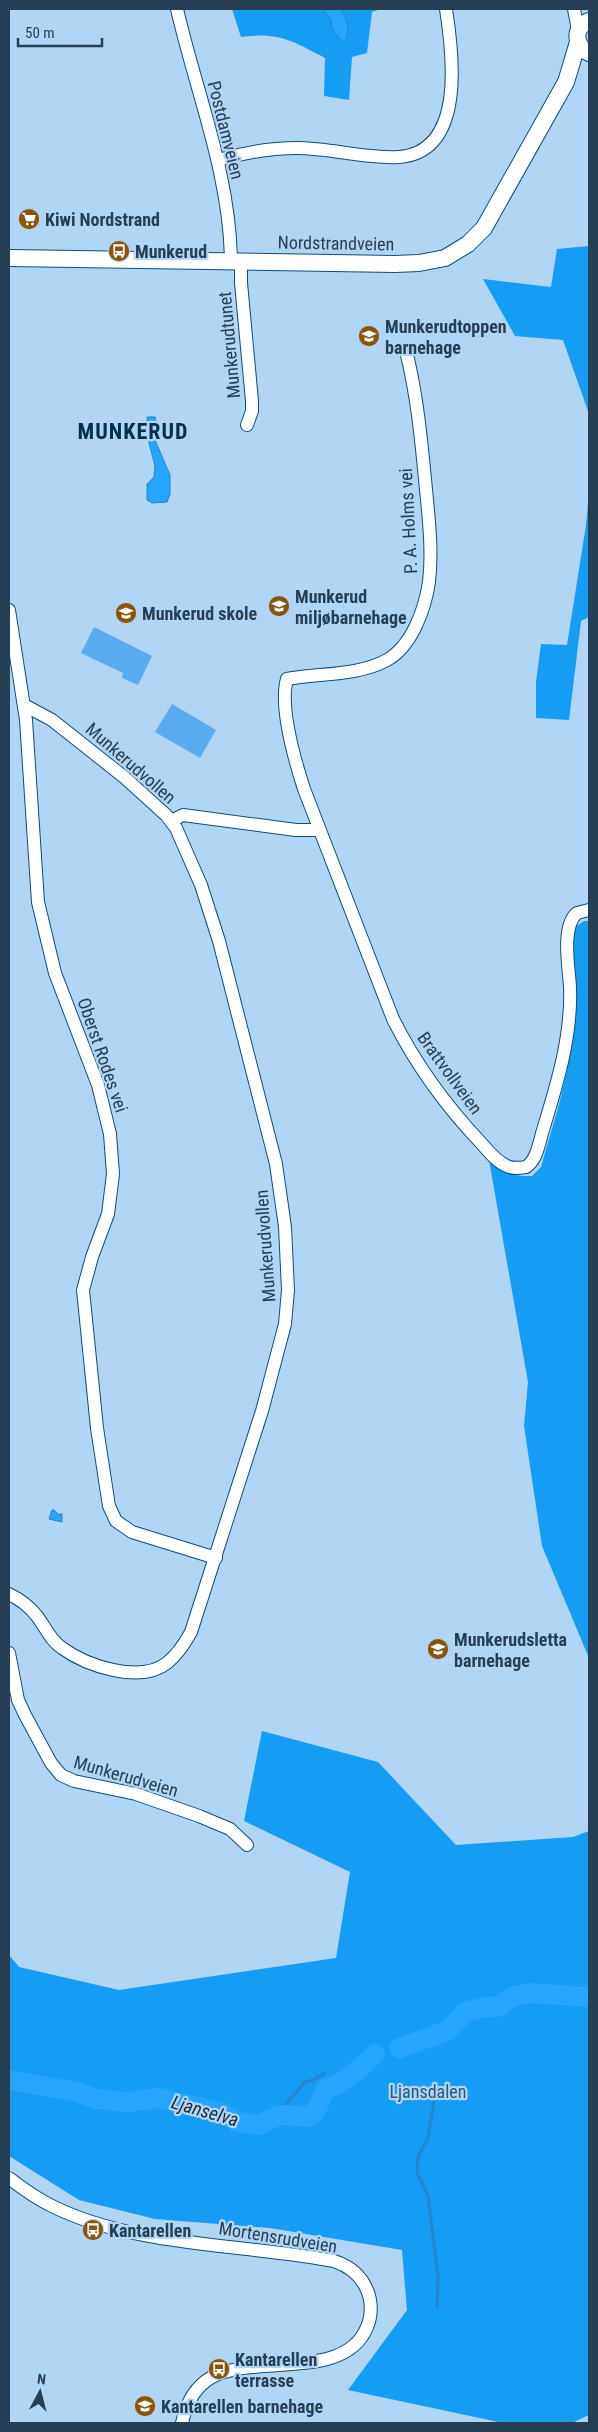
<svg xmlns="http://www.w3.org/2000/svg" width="598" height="2432" font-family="'Roboto Condensed',sans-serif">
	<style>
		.green { fill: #58acef }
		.forest { fill: #149df3 }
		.water { fill: #25a5fc; stroke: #2586ca }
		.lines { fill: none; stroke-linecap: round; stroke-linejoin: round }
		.stream { stroke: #2586ca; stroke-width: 3 }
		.river { stroke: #25a5fc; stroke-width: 20 }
		.minor-casing { stroke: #0a4e7b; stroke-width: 14 }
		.major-casing { stroke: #0a4e7b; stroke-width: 18 }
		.minor { stroke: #fff; stroke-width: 12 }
		.major { stroke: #fff; stroke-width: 16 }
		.labels { text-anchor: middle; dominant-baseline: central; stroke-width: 4.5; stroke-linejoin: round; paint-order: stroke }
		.street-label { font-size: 18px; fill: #263f54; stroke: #b1d5f4 }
		.poi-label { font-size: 18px; font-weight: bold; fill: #263f54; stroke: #b1d5f4; text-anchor: start }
		.park-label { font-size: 18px; fill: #2b587c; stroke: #b1d5f4 }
		.water-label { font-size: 19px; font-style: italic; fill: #1a2d3d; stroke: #b1d5f4 }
		.district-label { font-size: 22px; font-weight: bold; letter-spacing: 1px; fill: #003153; stroke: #b1d5f4 }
	</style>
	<rect width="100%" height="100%" fill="#b1d5f4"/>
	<!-- green -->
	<g class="green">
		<path d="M94,627L152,656L138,685L122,678L123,673L81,653Z"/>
		<path d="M172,704L216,730L200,758L155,732Z"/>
	</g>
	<!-- forest -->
	<g class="forest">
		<path d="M232,9H381L372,12L367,53L352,57L349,100L324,96L325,58C292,41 280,32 241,37Z"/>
		<path d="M589,246V414L563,340L515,336L483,279L551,287L557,249Z"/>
		<path d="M589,492V617L581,621L569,720L536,718V682L541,644L567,645L586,525Z"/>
		<path d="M584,921H589V1658L542,1546L524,1426L528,1382L489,1160C504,1171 514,1177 532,1176L541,1167C550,1134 563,1096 568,1062C575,1018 570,972 575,927Z"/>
		<path d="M262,1731L378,1762L456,1845L573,1837L589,1831V2415L572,2423H503L348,2390L407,2310L402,2250L270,2228L155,2219L79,2200L9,2156V1955L19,1967L119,1990L336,1958L350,1872L244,1821Z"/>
	</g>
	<!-- water -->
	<g class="water">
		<path d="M323,9H340C347,18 351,29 345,41H342C336,35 330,28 331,20Z"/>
		<path d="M147,417H155L158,429L155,440L170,475V494L167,502L152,503L147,500V484L154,477L155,466L149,443Z"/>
		<path d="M52,1510H54L58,1514H62V1522L49,1519Z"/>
	</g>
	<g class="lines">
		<!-- stream -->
		<g class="stream">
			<path d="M434,2100L428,2138L418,2157L417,2172L428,2196L438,2277L437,2307"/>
			<path d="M275,2117L305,2082L315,2079L325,2073"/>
		</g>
		<!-- river -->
		<g class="river">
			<path d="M399,2048L447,2031L465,2012L485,2007H498L514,1996L529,1993L589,1997"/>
			<path d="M9,2080L77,2092L96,2099L127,2102L159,2098L224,2113L237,2122L259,2125L275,2117L283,2115L308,2117L315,2112L326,2089C345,2082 360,2069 375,2054"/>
		</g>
		<!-- minor casing -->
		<g class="minor-casing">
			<g id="minor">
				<path d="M177,9C196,92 230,174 231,261"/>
				<path d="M574,9L578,30"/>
				<path d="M218,160C243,153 270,148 297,148C331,148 365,159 399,157C466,152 453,54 446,9"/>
				<path d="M241,262V283L252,401V411L247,425"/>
				<path d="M407,355C417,396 421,438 425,479C428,512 433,549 429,582C425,609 412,646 387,660C358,676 319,673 287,679C279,707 295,761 304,789L393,1019C416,1065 446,1106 482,1144C489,1152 497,1162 507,1166C513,1169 519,1168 526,1167C537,1160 539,1143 543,1130C557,1084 572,1036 570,987C569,969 561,926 577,913L589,910"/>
				<path d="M9,610L26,720L38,902L55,973L98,1085L110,1134L113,1174L108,1214L92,1257L83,1290L97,1428L109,1506L116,1521L132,1532L216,1558"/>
				<path d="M171,821L183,815L296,830H318"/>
				<path d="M9,1594C19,1599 29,1606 36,1615C45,1626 50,1640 62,1648C87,1666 140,1684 167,1663C177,1655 185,1643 191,1632L262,1411L285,1324L288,1290L285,1227L276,1164L219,941L201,885L176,828L166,815L124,777L52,720L24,705"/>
				<path d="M9,1653L18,1700L25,1715L51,1763L61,1775L74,1781L136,1794L199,1816L230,1829L247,1845"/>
				<path d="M9,2178C23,2189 37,2199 54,2207C136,2247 245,2244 334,2261C349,2266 361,2275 367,2290C372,2301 372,2316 367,2327C346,2381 255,2354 212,2377C194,2387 186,2404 182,2423"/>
			</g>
		</g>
		<!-- major casing -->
		<g class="major-casing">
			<g id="major">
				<path d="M589,21C573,27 574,46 589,53"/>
				<path d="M9,258L395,264L419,263L445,258L468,244L484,228L566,82L578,42"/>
			</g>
		</g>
		<!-- minor -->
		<use href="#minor" class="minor"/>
		<!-- major -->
		<use href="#major" class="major"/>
	</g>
	<!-- icons -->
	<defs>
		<g id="supermarket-disc" transform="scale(1.125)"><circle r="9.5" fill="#8c540a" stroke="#b1d5f4"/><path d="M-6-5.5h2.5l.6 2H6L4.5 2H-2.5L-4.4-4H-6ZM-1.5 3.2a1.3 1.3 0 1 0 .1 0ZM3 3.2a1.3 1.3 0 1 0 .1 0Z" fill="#fff"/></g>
		<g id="bus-disc" transform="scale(1.125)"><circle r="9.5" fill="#8c540a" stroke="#b1d5f4"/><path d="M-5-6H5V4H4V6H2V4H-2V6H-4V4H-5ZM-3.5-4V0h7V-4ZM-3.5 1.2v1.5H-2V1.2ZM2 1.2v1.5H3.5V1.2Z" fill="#fff"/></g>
		<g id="school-disc" transform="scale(1.125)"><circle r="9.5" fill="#8c540a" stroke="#b1d5f4"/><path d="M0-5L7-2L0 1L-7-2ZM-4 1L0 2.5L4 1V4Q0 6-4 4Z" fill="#fff"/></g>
	</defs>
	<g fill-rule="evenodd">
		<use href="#supermarket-disc" x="29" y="219"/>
		<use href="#bus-disc" x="119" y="251"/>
		<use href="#school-disc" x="369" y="336"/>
		<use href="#school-disc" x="279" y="606"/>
		<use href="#school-disc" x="126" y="613"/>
		<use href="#school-disc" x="438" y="1649"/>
		<use href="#bus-disc" x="93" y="2230"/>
		<use href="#bus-disc" x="219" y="2369"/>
		<use href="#school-disc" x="145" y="2406"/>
	</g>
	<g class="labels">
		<!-- street labels -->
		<g class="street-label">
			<text transform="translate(226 130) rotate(76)">Postdamveien</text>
			<text transform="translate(336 243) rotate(1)">Nordstrandveien</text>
			<text transform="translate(229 345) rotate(-95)">Munkerudtunet</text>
			<text transform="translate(408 521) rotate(-93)">P. A. Holms vei</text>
			<text transform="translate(131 763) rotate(41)">Munkerudvollen</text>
			<text transform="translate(103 1055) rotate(71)">Oberst Rodes vei</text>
			<text transform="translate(450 1073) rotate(54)">Brattvollveien</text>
			<text transform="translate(265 1246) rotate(-94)">Munkerudvollen</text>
			<text transform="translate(126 1776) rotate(16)">Munkerudveien</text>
			<text transform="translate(278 2237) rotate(9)">Mortensrudveien</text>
		</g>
		<!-- poi labels -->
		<g class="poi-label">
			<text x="45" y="219">Kiwi Nordstrand</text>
			<text x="135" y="251">Munkerud</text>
			<text x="385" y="326">Munkerudtoppen<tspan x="385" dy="21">barnehage</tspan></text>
			<text x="295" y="596">Munkerud<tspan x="295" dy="21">miljøbarnehage</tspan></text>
			<text x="142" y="613">Munkerud skole</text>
			<text x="454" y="1639">Munkerudsletta<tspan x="454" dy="21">barnehage</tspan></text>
			<text x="109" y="2230">Kantarellen</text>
			<text x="235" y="2359">Kantarellen<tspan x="235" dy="21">terrasse</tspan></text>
			<text x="161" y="2406">Kantarellen barnehage</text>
		</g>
		<!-- park labels -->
		<g class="park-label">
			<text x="428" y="2091">Ljansdalen</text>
		</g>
		<!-- water labels -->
		<g class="water-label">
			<text transform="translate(205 2111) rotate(16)">Ljanselva</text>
		</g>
		<!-- district labels -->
		<g class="district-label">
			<text x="133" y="431">MUNKERUD</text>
		</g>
	</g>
	<!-- border -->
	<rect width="598" height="2432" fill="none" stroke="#263f54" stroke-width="20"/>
	<!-- north arrow -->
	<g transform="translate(40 2392) rotate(7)" stroke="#b1d5f4" stroke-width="4" paint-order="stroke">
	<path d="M0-4L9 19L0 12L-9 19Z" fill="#263f54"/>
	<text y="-8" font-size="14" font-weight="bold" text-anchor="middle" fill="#263f54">N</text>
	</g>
	<!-- scale -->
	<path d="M18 38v8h84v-8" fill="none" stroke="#263f54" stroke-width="2.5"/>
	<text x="25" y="38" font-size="15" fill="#263f54" stroke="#b1d5f4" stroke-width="4" paint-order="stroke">50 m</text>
</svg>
